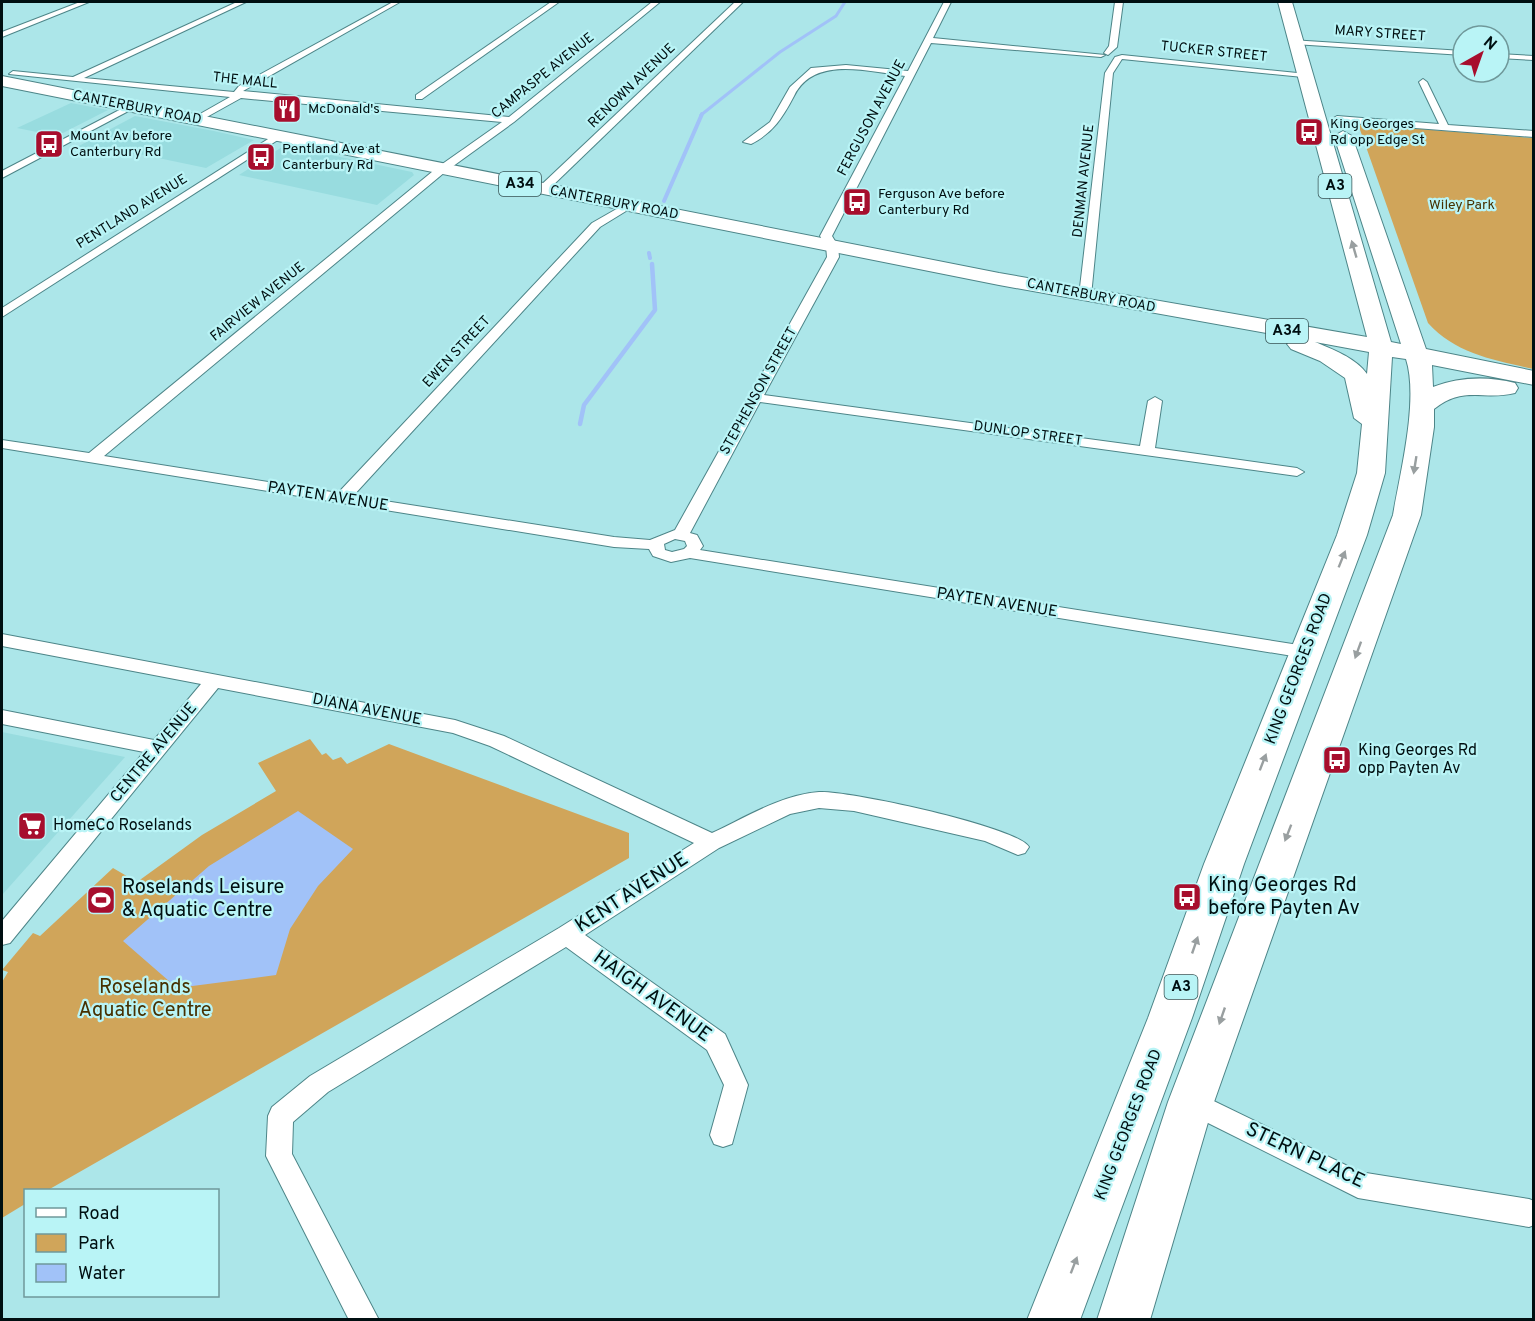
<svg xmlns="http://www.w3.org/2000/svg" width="1535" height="1321" font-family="Overpass,sans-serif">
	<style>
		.built { fill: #98dcdf }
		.green { fill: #d0a55a }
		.water { fill: #a1c2f8 }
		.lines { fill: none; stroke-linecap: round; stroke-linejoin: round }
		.stream-far2 { stroke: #a1c2f8; stroke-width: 3 }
		.stream-far1 { stroke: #a1c2f8; stroke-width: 4 }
		.stream { stroke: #a1c2f8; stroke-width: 4.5 }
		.street-casing { stroke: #4d8588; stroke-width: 2 }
		.highway-casing { stroke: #4d8588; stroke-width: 2 }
		.street { fill: #fff; fill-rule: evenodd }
		.highway { fill: #fff; fill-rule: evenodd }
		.oneway { fill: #999fa0 }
		.labels { text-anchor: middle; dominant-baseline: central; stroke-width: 4.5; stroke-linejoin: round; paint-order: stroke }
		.far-street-label { font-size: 14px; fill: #000f11; stroke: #b9f4f6 }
		.far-poi-label { font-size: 14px; fill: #000f11; stroke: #b9f4f6; text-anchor: start }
		.far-park-label { font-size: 14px; fill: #473000; stroke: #b9f4f6 }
		.shield { fill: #b9f4f6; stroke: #385456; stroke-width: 1.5 }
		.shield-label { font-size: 15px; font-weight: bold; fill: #000f11 }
		.street-label { font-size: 16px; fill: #000f11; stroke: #b9f4f6 }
		.poi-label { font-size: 16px; fill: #000f11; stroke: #b9f4f6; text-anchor: start }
		.near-poi-label { font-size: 20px; fill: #000f11; stroke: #b9f4f6; text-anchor: start }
		.near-street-label { font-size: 20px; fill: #000f11; stroke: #b9f4f6 }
		.near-park-label { font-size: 20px; fill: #473000; stroke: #b9f4f6 }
	</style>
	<rect width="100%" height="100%" fill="#ace6e9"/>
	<!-- built -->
	<g class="built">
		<path d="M71,103L108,110L57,136L17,128Z"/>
		<path d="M135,116L214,131L254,140L206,168L144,155L75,148Z"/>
		<path d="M288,146L412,172L414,175L377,205L239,175L282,147Z"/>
		<path d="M2,732L125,757L2,895Z"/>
	</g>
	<!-- green -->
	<g class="green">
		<path d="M1358,124L1533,138V369C1494,360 1456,354 1428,323Z"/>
		<path d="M310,739L322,755L326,753L333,760L341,757L347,764L389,744L629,833V858L48,1190H26L25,1204L2,1218V982L8,972L2,970L33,933L40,936L113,868L137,882L202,835L276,791L258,763Z"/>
	</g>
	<!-- water -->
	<path class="water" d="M298,811L353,849L318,886L290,929L276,975L177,988L123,941L209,866Z"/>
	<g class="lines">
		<!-- stream-far2 -->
		<path class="stream-far2" d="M701,115L780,52L836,16L845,2"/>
		<!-- stream-far1 -->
		<g class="stream-far1">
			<path d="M664,201L702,114"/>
			<path d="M649,253L650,258"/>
		</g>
		<!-- stream -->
		<path class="stream" d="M580,424L584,405L655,310L652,264"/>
		<!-- street casing -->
		<g class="street-casing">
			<g id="street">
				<path d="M80,2H89L2,37V32Z"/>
				<path d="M237,2H246L84,78L234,92L239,86L393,2H400L243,91L509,117L652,2H660L514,122L445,172L104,456L338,493L592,223L627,203L631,204V208L600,227L353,496L614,537L650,540L675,530L827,257L826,246L820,236L905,76C869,72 814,55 794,96C783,117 773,133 751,144L743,142L770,122L790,87L811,68L846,65L908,71L944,2H951L933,38L1105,55L1101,57L931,43L832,236L838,246L839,257L764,395L1140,446L1148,401L1155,397L1162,401L1155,448L1297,468L1304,472L1297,476L760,402L690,533L697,535L703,546L700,550L1305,646L1314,652L1305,658L690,558L671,562L653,556L649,549L614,547L2,448V440L89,453L438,167L502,122L241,98L196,123L193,122V118L230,97L9,74L13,71L73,77ZM675,539L685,541L687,546L684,549L672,552L665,550L664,544Z"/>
				<path d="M551,2H559L422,99H416V95Z"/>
				<path d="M735,2H743L547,191H539V187Z"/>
				<path d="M1115,2H1123L1117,47L1108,55L1104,53L1109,46Z"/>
				<path d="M1291,40L1463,51V55L1294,44Z"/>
				<path d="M1499,54L1534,56V60L1499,58Z"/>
				<path d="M1122,55L1307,74L1303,77L1122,59L1113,73L1091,296L1085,300L1079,296L1105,73L1115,57Z"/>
				<path d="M1423,79L1427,82L1448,125L1534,131V137L1337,122L1332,119L1337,116L1439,124L1419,82Z"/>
				<path d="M129,105L136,107L2,178V171Z"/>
				<path d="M276,134L284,136L2,317V308Z"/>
				<path d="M2,634L455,720L504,736L712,833C746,817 781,795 819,792C847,790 1018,827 1029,847L1025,853L1018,855L985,841L854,811L819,808L790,814L719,848L585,935L725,1034L748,1085L732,1144L723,1147L714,1144L710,1135L724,1085L707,1050L566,947L328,1092L293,1122L292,1154L379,1320H349L266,1156L268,1116L272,1107L310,1076L559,928L694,843L490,746L453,733L218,688L10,943L2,945V921L144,752L2,724V710L154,740L201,684L2,646Z"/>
				<path d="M1191,1090L1360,1172L1529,1199L1534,1201V1225L1529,1227L1358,1198L1182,1110L1178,1102L1182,1094Z"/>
			</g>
		</g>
		<!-- highway casing -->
		<g class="highway-casing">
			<path id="highway" d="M1278,2H1292L1391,342L1401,344L1334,136L1343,131L1352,136L1426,349L1534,371V385L1432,365L1433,387C1459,377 1488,376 1515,383L1518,388L1515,393C1483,401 1464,385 1434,409V427L1421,515L1214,1102L1150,1320H1097L1168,1102L1393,515C1400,473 1419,400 1406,359L1392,357L1385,473L1367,535L1244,864L1192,1018L1080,1320H1027L1148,1018L1204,864L1337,535L1357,473L1362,424L1354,418L1345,378L1320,361L1291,349L1287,344L1294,338L999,285L2,86V76L999,273L1367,337ZM1315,342L1369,352L1367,374C1356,358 1332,349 1315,342Z"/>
		</g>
		<!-- street -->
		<use href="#street" class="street"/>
		<!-- highway -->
		<use href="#highway" class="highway"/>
	</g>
	<!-- one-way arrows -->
	<defs><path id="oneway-solid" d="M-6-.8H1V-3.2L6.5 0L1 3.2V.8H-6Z" transform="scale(1.5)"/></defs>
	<g class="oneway">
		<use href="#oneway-solid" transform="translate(1354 249) rotate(-106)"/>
		<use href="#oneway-solid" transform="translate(1415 465) rotate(99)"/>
		<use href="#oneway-solid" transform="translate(1342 559) rotate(-68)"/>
		<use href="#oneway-solid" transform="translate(1358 650) rotate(110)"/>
		<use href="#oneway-solid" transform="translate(1263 762) rotate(-69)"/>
		<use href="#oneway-solid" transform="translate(1288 833) rotate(111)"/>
		<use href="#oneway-solid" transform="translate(1195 945) rotate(-71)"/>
		<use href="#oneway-solid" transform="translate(1222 1016) rotate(109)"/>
		<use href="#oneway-solid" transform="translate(1074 1265) rotate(-69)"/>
	</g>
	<!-- icons -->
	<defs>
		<g id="restaurant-square" transform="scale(1.5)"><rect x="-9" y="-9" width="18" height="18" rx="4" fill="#a70e2d" stroke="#b9f4f6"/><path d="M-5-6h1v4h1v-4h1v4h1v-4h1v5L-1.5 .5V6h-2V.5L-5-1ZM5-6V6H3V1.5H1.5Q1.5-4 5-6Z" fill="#fff"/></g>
		<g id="bus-square" transform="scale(1.5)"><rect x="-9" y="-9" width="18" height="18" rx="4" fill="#a70e2d" stroke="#b9f4f6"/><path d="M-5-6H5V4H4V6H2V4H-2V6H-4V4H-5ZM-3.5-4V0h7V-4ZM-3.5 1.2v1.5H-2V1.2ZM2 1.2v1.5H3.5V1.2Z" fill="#fff"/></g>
		<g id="supermarket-square" transform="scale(1.5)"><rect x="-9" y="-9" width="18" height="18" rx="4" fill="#a70e2d" stroke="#b9f4f6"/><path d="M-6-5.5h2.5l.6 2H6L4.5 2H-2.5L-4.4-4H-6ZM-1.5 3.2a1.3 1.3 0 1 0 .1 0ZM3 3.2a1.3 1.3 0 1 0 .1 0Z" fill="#fff"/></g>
		<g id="stadium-square" transform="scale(1.5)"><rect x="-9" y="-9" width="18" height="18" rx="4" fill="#a70e2d" stroke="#b9f4f6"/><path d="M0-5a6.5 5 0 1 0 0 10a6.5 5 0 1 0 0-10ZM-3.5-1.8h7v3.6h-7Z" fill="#fff"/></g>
	</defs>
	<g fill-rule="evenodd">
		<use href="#restaurant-square" x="287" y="109"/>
		<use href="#bus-square" x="1309" y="132"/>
		<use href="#bus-square" x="49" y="144"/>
		<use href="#bus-square" x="261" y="157"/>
		<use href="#bus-square" x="857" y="202"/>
		<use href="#bus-square" x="1337" y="760"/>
		<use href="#supermarket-square" x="32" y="826"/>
		<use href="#bus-square" x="1187" y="897"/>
		<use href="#stadium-square" x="101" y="900"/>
	</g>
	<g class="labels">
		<!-- far-street labels -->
		<g class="far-street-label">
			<text transform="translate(1380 34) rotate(4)">MARY STREET</text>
			<text transform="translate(1214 52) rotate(6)">TUCKER STREET</text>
			<text transform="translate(543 76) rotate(-39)">CAMPASPE AVENUE</text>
			<text transform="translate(245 81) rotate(6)">THE MALL</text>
			<text transform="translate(632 86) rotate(-44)">RENOWN AVENUE</text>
			<text transform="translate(137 108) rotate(11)">CANTERBURY ROAD</text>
			<text transform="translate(872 118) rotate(-62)">FERGUSON AVENUE</text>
			<text transform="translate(1084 181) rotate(-84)">DENMAN AVENUE</text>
			<text transform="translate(614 203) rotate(11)">CANTERBURY ROAD</text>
			<text transform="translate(132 212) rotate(-32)">PENTLAND AVENUE</text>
			<text transform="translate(1091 296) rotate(11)">CANTERBURY ROAD</text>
			<text transform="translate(258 302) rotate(-39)">FAIRVIEW AVENUE</text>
			<text transform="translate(457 352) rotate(-47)">EWEN STREET</text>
			<text transform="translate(759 391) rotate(-61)">STEPHENSON STREET</text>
			<text transform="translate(1028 434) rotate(8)">DUNLOP STREET</text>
		</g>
		<!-- far-poi labels -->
		<g class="far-poi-label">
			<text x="308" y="109">McDonald's</text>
			<text x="1330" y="124">King Georges<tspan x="1330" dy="16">Rd opp Edge St</tspan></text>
			<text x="70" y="136">Mount Av before<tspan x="70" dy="16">Canterbury Rd</tspan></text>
			<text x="282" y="149">Pentland Ave at<tspan x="282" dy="16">Canterbury Rd</tspan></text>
			<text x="878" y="194">Ferguson Ave before<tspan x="878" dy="16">Canterbury Rd</tspan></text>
		</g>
		<!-- far-park labels -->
		<g class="far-park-label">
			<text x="1462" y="205">Wiley Park</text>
		</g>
		<!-- shield labels -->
		<g class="shield">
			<rect x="499" y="172" width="42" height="24" rx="4.5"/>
			<rect x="1318.5" y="174" width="33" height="24" rx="4.5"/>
			<rect x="1266" y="319" width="42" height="24" rx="4.5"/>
			<rect x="1164.5" y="975" width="33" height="24" rx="4.5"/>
		</g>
		<g class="shield-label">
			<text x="520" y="184">A34</text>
			<text x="1335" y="186">A3</text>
			<text x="1287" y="331">A34</text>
			<text x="1181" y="987">A3</text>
		</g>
		<!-- street labels -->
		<g class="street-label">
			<text transform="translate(328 497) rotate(9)">PAYTEN AVENUE</text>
			<text transform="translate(997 603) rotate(9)">PAYTEN AVENUE</text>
			<text transform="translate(1299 669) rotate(-69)">KING GEORGES ROAD</text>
			<text transform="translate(367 710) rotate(11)">DIANA AVENUE</text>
			<text transform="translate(154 753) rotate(-50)">CENTRE AVENUE</text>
			<text transform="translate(1129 1125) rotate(-69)">KING GEORGES ROAD</text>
		</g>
		<!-- poi labels -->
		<g class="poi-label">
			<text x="1358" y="751">King Georges Rd<tspan x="1358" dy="18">opp Payten Av</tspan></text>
			<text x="53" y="826">HomeCo Roselands</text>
		</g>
		<!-- near-poi labels -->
		<g class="near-poi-label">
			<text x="1208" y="886">King Georges Rd<tspan x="1208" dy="23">before Payten Av</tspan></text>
			<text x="122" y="888">Roselands Leisure<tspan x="122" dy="23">&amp; Aquatic Centre</tspan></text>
		</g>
		<!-- near-street labels -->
		<g class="near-street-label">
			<text transform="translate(632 893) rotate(-33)">KENT AVENUE</text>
			<text transform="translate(652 997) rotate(36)">HAIGH AVENUE</text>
			<text transform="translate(1305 1156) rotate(25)">STERN PLACE</text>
		</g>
		<!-- near-park labels -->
		<g class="near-park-label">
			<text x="145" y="988">Roselands<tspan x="145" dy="23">Aquatic Centre</tspan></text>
		</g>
	</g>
	<!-- border -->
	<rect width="1535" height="1321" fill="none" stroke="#000f11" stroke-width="6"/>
	<!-- legend -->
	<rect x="24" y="1189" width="195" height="108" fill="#b9f4f6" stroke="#6f989a" stroke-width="1.5"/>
	<rect x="36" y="1208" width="30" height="9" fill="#ffffff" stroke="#6f989a" stroke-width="1.5"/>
	<text x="78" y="1219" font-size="18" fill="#000f11">Road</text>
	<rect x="36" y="1234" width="30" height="18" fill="#d0a55a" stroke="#6f989a" stroke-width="1.5"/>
	<text x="78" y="1249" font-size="18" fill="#000f11">Park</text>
	<rect x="36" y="1264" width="30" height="18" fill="#a1c2f8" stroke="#6f989a" stroke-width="1.5"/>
	<text x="78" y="1279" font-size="18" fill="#000f11">Water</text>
	<!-- north arrow -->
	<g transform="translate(1481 54) rotate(40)"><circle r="28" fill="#b9f4f6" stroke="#6f989a" stroke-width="1.5"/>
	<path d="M0-4.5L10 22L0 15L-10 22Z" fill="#a70e2d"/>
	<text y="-9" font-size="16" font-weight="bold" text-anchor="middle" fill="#000f11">N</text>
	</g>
</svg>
